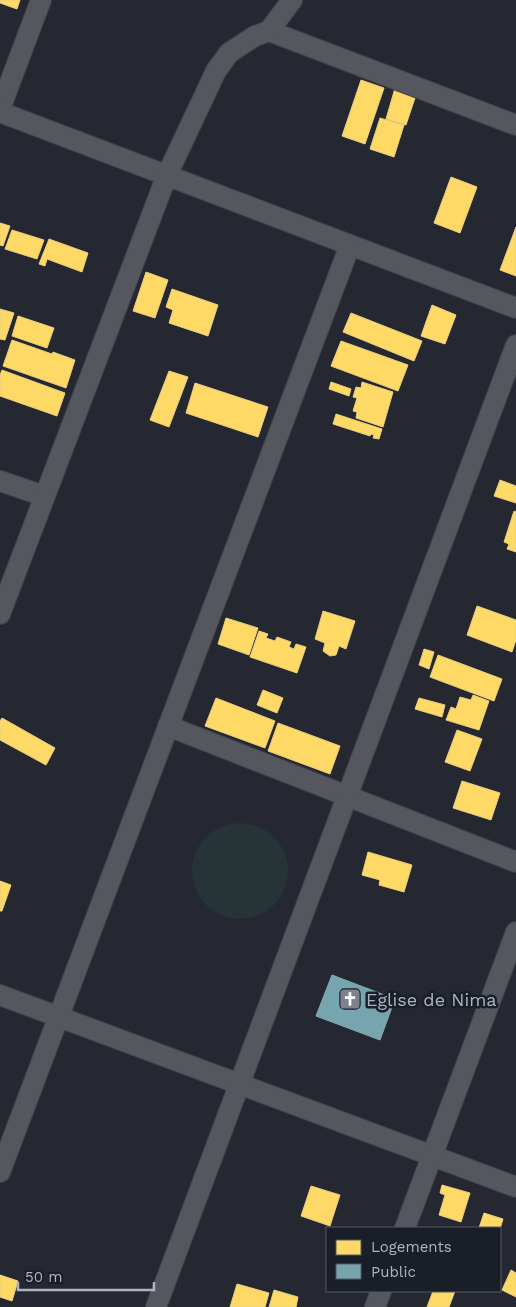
<svg xmlns="http://www.w3.org/2000/svg" width="516" height="1307" font-family="'Work Sans',sans-serif">
	<style>
		.green { fill: #263337 }
		.homes { fill: #ffd966; stroke: #e7ce82 }
		.public { fill: #76a5af; stroke: #87a9b5 }
		.lines { fill: none; stroke-linecap: round; stroke-linejoin: round }
		.street-casing { stroke: #414349; stroke-width: 22 }
		.street { stroke: #55575e; stroke-width: 20 }
		.labels { text-anchor: middle; dominant-baseline: central; stroke-width: 5; stroke-linejoin: round; paint-order: stroke }
		.poi-label { font-size: 18px; fill: #aeb3c2; stroke: #1a1e29; text-anchor: start }
	</style>
	<rect width="100%" height="100%" fill="#252830"/>
	<!-- green -->
	<circle class="green" cx="240" cy="871" r="48"/>
	<!-- homes -->
	<g class="homes">
		<path d="M0,0H20L17,9L0,3Z"/>
		<path d="M361,80L384,88L365,144L342,136Z"/>
		<path d="M395,88L416,95L406,125L386,119Z"/>
		<path d="M380,118L404,125L394,157L370,149Z"/>
		<path d="M451,177L477,187L460,233L434,223Z"/>
		<path d="M0,223L10,226L3,246L0,245Z"/>
		<path d="M516,227V276L500,270Z"/>
		<path d="M12,230L44,240L37,259L5,249Z"/>
		<path d="M49,239L88,253L82,272L47,259L45,266L39,264Z"/>
		<path d="M146,272L168,280L155,318L133,311Z"/>
		<path d="M172,289L218,305L208,336L169,323L173,310L166,307Z"/>
		<path d="M432,305L456,315L445,344L421,336Z"/>
		<path d="M0,309L14,313L5,340L0,339Z"/>
		<path d="M351,313L422,341L414,361L343,332Z"/>
		<path d="M18,316L54,328L47,348L12,336Z"/>
		<path d="M12,340L52,354L53,352L75,360L66,388L3,366Z"/>
		<path d="M341,341L408,365L398,391L331,366Z"/>
		<path d="M2,370L65,393L57,416L0,396V375Z"/>
		<path d="M169,371L188,377L169,427L150,420Z"/>
		<path d="M331,382L351,389L349,396L329,389Z"/>
		<path d="M362,382L393,392L383,427L356,418L357,412L353,411L357,398L353,397L356,387L361,388Z"/>
		<path d="M195,383L268,407L258,437L186,413Z"/>
		<path d="M336,414L382,429L379,439L373,438L374,435L371,434L370,436L333,424Z"/>
		<path d="M500,480L516,486V503L494,496Z"/>
		<path d="M514,511L516,512V552L507,549L509,544L504,542Z"/>
		<path d="M477,606L516,620V640L512,652L467,635Z"/>
		<path d="M323,611L355,621L346,649L339,646L336,655L330,656L323,651L325,643L315,639Z"/>
		<path d="M226,618L258,628L249,655L218,644Z"/>
		<path d="M259,631L268,634L266,638L275,641L277,637L291,642L289,647L294,649L296,644L306,647L297,673L250,657Z"/>
		<path d="M424,649L434,652L429,669L419,665Z"/>
		<path d="M438,655L502,679L494,701L430,677Z"/>
		<path d="M263,690L283,698L277,713L257,705Z"/>
		<path d="M473,695L489,701L479,730L446,720L451,707L456,709L460,697L471,700Z"/>
		<path d="M216,698L275,721L265,748L205,726Z"/>
		<path d="M419,698L445,705L442,717L415,709Z"/>
		<path d="M2,718L55,748L46,765L0,740V721Z"/>
		<path d="M278,723L340,746L330,774L268,751Z"/>
		<path d="M457,730L482,739L470,771L445,762Z"/>
		<path d="M462,781L500,793L491,820L453,808Z"/>
		<path d="M368,852L412,865L404,892L379,885L380,880L362,875Z"/>
		<path d="M0,881L11,885L2,911H0Z"/>
		<path d="M442,1185L470,1193L461,1222L439,1215L445,1195L440,1193Z"/>
		<path d="M311,1186L340,1195L330,1226L301,1216Z"/>
		<path d="M484,1213L503,1219L500,1229V1228H479Z"/>
		<path d="M511,1270L516,1273V1297L502,1290Z"/>
		<path d="M0,1275L18,1281L12,1301L0,1297Z"/>
		<path d="M237,1284L269,1293L265,1307H230Z"/>
		<path d="M274,1290L298,1297L296,1307H269Z"/>
		<path d="M433,1291H455L449,1307H427Z"/>
	</g>
	<!-- public -->
	<path class="public" d="M332,975L395,999L380,1040L316,1016Z"/>
	<g class="lines">
		<!-- street casing -->
		<g class="street-casing">
			<g id="street">
				<path d="M269,31L516,125"/>
				<path d="M0,109L41,0"/>
				<path d="M0,112L516,308"/>
				<path d="M0,481L44,496"/>
				<path d="M0,614L167,175L216,71L229,53L255,36L269,31L292,0"/>
				<path d="M168,726L516,862"/>
				<path d="M0,995L516,1187"/>
				<path d="M0,1172L350,245"/>
				<path d="M405,1228L516,932"/>
				<path d="M156,1307L516,345"/>
				<path d="M375,1307L381,1291"/>
			</g>
		</g>
		<!-- street -->
		<use href="#street" class="street"/>
	</g>
	<!-- icons -->
	<defs>
		<g id="church-square" transform="scale(1.125)"><rect x="-9" y="-9" width="18" height="18" rx="4" fill="#7e828f" stroke="#1a1e29"/><path d="M-1.2-6h2.4v3.5h3.3v2.4h-3.3V6h-2.4V-.1h-3.3v-2.4h3.3Z" fill="#fff"/></g>
	</defs>
	<g fill-rule="evenodd">
		<use href="#church-square" x="350" y="999"/>
	</g>
	<g class="labels">
		<!-- poi labels -->
		<g class="poi-label">
			<text x="366" y="999">Eglise de Nima</text>
		</g>
	</g>
	<!-- legend -->
	<rect x="326" y="1227" width="175" height="65" fill="#1a1e29" stroke="#555a66"/>
	<rect x="336" y="1240" width="25" height="15" fill="#ffd966" stroke="#555a66"/>
	<text x="371" y="1252" font-size="15" fill="#aeb3c2">Logements</text>
	<rect x="336" y="1264" width="25" height="15" fill="#76a5af" stroke="#555a66"/>
	<text x="371" y="1277" font-size="15" fill="#aeb3c2">Public</text>
	<!-- scale -->
	<path d="M18 1282v8h136v-8" fill="none" stroke="#aeb3c2" stroke-width="2.5"/>
	<text x="25" y="1282" font-size="15" fill="#aeb3c2" stroke="#1a1e29" stroke-width="4" paint-order="stroke">50 m</text>
</svg>
